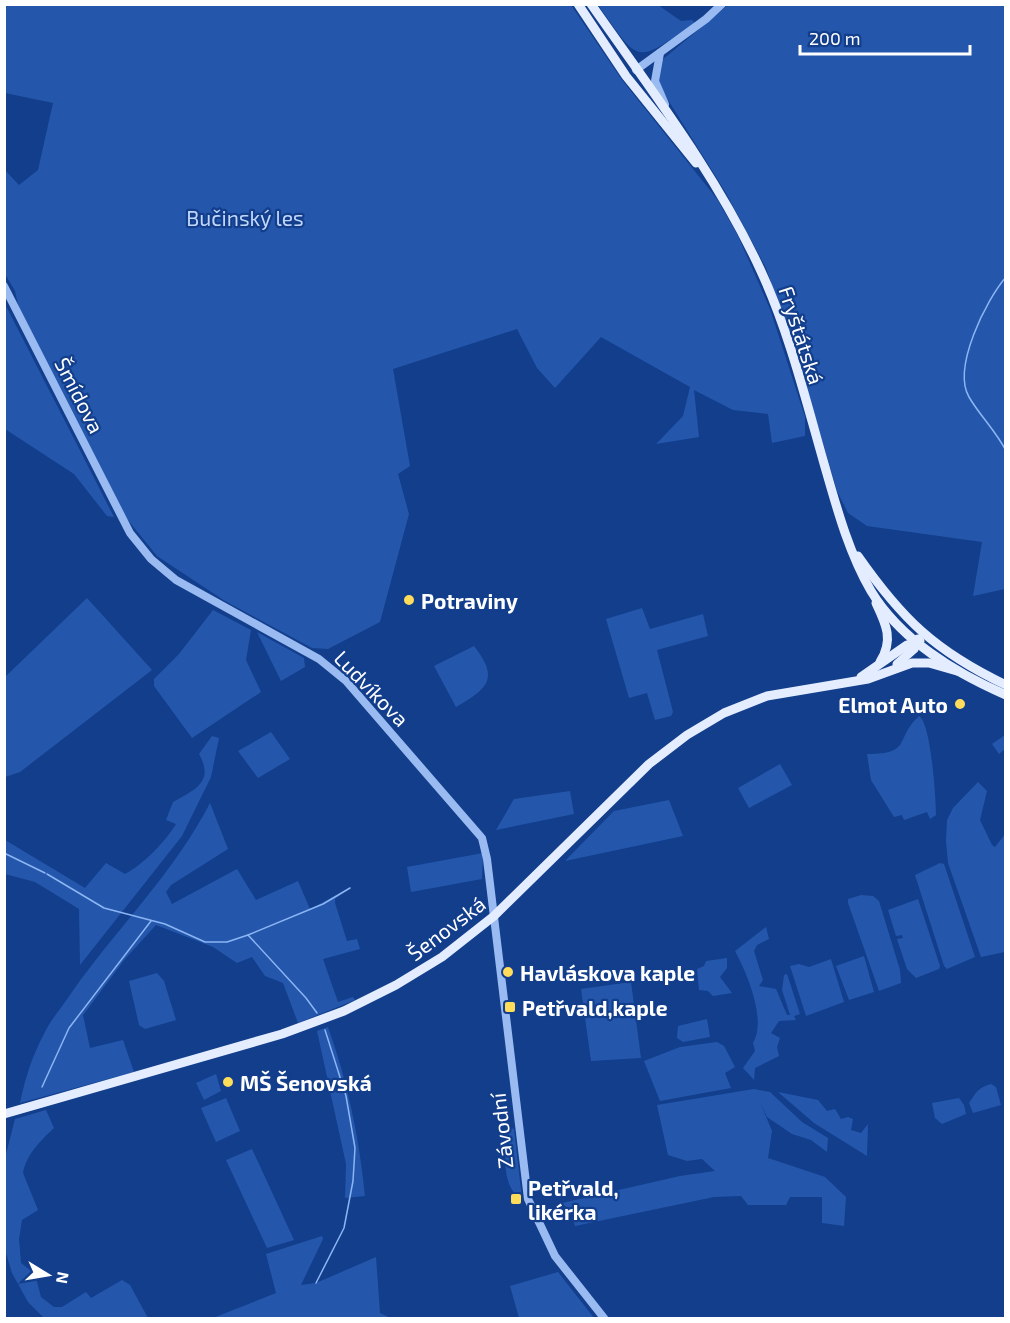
<svg xmlns="http://www.w3.org/2000/svg" width="1010" height="1323" font-family="'Exo 2',sans-serif">
	<style>
		.green { fill: #2457ac }
		.lines { fill: none; stroke-linecap: round; stroke-linejoin: round }
		.stream { stroke: #8cb5f4; stroke-width: 1.5 }
		.minor { stroke: #9abbf1; stroke-width: 8 }
		.major { stroke: #e4edff; stroke-width: 9 }
		.poi-dot { fill: #ffdc5a; stroke: #123e8c; stroke-width: 2 }
		.labels { text-anchor: middle; dominant-baseline: central; stroke-width: 4.5; stroke-linejoin: round; paint-order: stroke }
		.park-label { font-size: 21px; fill: #c1d7fc; stroke: #123e8c }
		.street-label { font-size: 21px; fill: #fff; stroke: #123e8c }
		.poi-label { font-size: 21px; font-weight: bold; fill: #fff; stroke: #123e8c; text-anchor: start }
	</style>
	<rect width="100%" height="100%" fill="#123e8c"/>
	<!-- green -->
	<g class="green">
		<path d="M5,5H571L622,80L717,199L738,236L770,309L805,417V436L772,443L768,414L733,410L694,390L699,437L656,444L683,416L690,387L601,337L555,388L537,368L517,329L393,369L410,466L398,474L409,514L380,622L328,649L312,648L225,601L157,556L127,519L19,309L15,291L5,274L4,169L19,185L38,170L53,103L5,93Z"/>
		<path d="M598,5H658L681,21L692,20L695,23C634,65 640,64 598,5Z"/>
		<path d="M728,5H1005V589L973,596L982,542L867,526L848,513L837,491L803,375L766,268L726,193L660,87L658,76L662,60Z"/>
		<path d="M4,304H5L114,517L107,516L74,474L5,429Z"/>
		<path d="M87,598L152,670L20,772L5,777V677Z"/>
		<path d="M642,608L650,629L703,614L708,636L657,650L673,712L671,716L655,720L647,693L629,698L606,619Z"/>
		<path d="M213,610L251,630L246,660L261,692L192,738L154,686V679L179,654Z"/>
		<path d="M257,632L304,658L305,667L281,681Z"/>
		<path d="M474,646C499,678 489,688 456,707L434,666Z"/>
		<path d="M919,716C931,723 936,798 936,815L930,819L927,812L904,820L902,815L894,817L871,780L867,754C913,754 894,739 919,716Z"/>
		<path d="M271,732L290,759L258,778L238,751Z"/>
		<path d="M1005,735V749L999,754L992,744Z"/>
		<path d="M212,736L219,738L211,777L182,836L80,965L79,909L35,882L5,874V840L85,888L106,863L125,874C144,864 165,842 176,824L166,820L173,802C194,790 215,782 199,754Z"/>
		<path d="M780,764L792,785L749,808L738,788Z"/>
		<path d="M978,782L987,791L980,820L992,845L995,847L1006,833L1005,952L981,957L948,863L946,841L947,820L953,808Z"/>
		<path d="M570,791L574,814L496,830L514,799Z"/>
		<path d="M669,800L683,836L565,861L614,811Z"/>
		<path d="M210,803L228,849L171,885L166,892L172,904L237,869L256,900L298,881L310,909L350,888L335,899V903L347,941L357,939L360,949L323,959L338,1002L353,997L355,1000L298,1023L283,983L265,976L252,957L237,963L213,947L156,925L125,959L83,1015L90,1048L123,1040L134,1072L20,1103C25,1079 32,1056 44,1034C51,1019 63,1006 72,992C117,928 174,873 210,803Z"/>
		<path d="M483,853L482,879L411,892L407,867Z"/>
		<path d="M940,863L944,864L975,957L947,969L944,966L915,875Z"/>
		<path d="M861,895L873,896L879,901L900,970L901,983L879,991L848,903V899Z"/>
		<path d="M918,899L940,966L939,969L916,978L907,969L897,939L903,938L902,935L896,936L888,910Z"/>
		<path d="M766,927L769,939L757,945L754,951L763,980L759,986L776,989L787,1015H790L782,990L784,975L787,974L800,1014L794,1016L796,1020L779,1021L771,1033L780,1038L777,1047L779,1056L755,1068L754,1080L743,1068L755,1051L753,1043C767,1020 747,973 735,951Z"/>
		<path d="M864,956L874,992L849,1000L836,966Z"/>
		<path d="M727,958V968L720,977L732,993L713,996L708,991L699,990L697,969L704,966L706,961Z"/>
		<path d="M831,959L844,1002L806,1016L790,966L799,964L809,967Z"/>
		<path d="M157,973L164,981L176,1020L145,1029L139,1025L129,981Z"/>
		<path d="M631,982L641,1058L591,1061L581,989Z"/>
		<path d="M707,1019L710,1037L683,1042L677,1038L678,1026Z"/>
		<path d="M328,1027C348,1083 359,1137 365,1196L345,1198L346,1164L317,1031Z"/>
		<path d="M717,1042L724,1046L735,1067L725,1073L731,1088L660,1101L644,1061L680,1047Z"/>
		<path d="M216,1074L221,1091L204,1100L196,1083Z"/>
		<path d="M991,1084L996,1087L1001,1105L973,1113L969,1103C976,1093 977,1088 991,1084Z"/>
		<path d="M754,1089L770,1092L802,1122L828,1138L827,1152L811,1140L792,1134L767,1117L760,1102L772,1131L768,1158L825,1177L846,1197L844,1226L822,1223V1197H790L786,1205H748L741,1196L714,1197L575,1226L571,1212L562,1203L680,1176L715,1171L702,1159L687,1161L668,1155L657,1105Z"/>
		<path d="M778,1092L818,1100L827,1111L835,1109L841,1119L848,1117L853,1119L851,1130L861,1133L868,1124L867,1156L814,1123Z"/>
		<path d="M226,1098L240,1131L216,1142L201,1108Z"/>
		<path d="M959,1098L964,1105L966,1114L942,1124L935,1118L932,1103Z"/>
		<path d="M46,1110L54,1128C41,1140 26,1155 23,1173L38,1210L22,1220L19,1239L21,1263L35,1274L41,1297L54,1307H62L86,1292L91,1298L122,1280L130,1285L148,1318H44L28,1302L12,1273L5,1250V1158L15,1119Z"/>
		<path d="M510,1128L514,1129L522,1199C500,1188 504,1147 510,1128Z"/>
		<path d="M252,1149L294,1240L267,1248L226,1160Z"/>
		<path d="M322,1236L323,1239L301,1285L316,1283L376,1257L380,1313L391,1318H213L276,1293L266,1254Z"/>
		<path d="M558,1272L594,1318H519L510,1286Z"/>
	</g>
	<g class="lines">
		<!-- stream -->
		<g class="stream">
			<path d="M1006,277C986,300 952,368 969,397C980,416 996,431 1006,451"/>
			<path d="M4,853L45,873"/>
			<path d="M47,874L104,908L165,924L205,942H227L248,935L306,998L317,1013"/>
			<path d="M248,935L323,904L350,888"/>
			<path d="M42,1087L69,1028L151,921"/>
			<path d="M316,1283L344,1228L353,1181L355,1148L346,1096L325,1030"/>
		</g>
		<!-- minor -->
		<g class="minor">
			<path d="M660,53L655,81L665,104"/>
			<path d="M636,70L706,19L722,4"/>
			<path d="M4,286L130,533L151,559L176,580L319,659L346,681L482,838L487,859L528,1199L555,1256L604,1318"/>
		</g>
		<!-- major -->
		<g class="major">
			<path d="M578,4L626,76L696,163"/>
			<path d="M591,4C651,90 716,174 760,269C789,331 806,401 825,467C837,509 849,553 871,591C900,639 955,673 1006,695"/>
			<path d="M858,556C902,619 935,651 1006,685"/>
			<path d="M876,603C886,624 894,640 880,662"/>
			<path d="M897,664L914,649L918,639"/>
			<path d="M861,677L907,645L920,641"/>
			<path d="M4,1114L282,1034L344,1011L396,985L442,957L494,916L649,764L687,735L724,713L767,696L868,679L912,663H929L957,671"/>
		</g>
	</g>
	<!-- markers -->
	<g class="poi-dot">
		<circle cx="409" cy="600" r="6"/>
		<circle cx="960" cy="704" r="6"/>
		<circle cx="508" cy="972" r="6"/>
		<rect x="504" y="1001" width="12" height="12" rx="3"/>
		<circle cx="228" cy="1082" r="6"/>
		<rect x="510" y="1193" width="12" height="12" rx="3"/>
	</g>
	<g class="labels">
		<!-- park labels -->
		<g class="park-label">
			<text x="245" y="217">Bučinský les</text>
		</g>
		<!-- street labels -->
		<g class="street-label">
			<text transform="translate(802 335) rotate(72)">Fryštátská</text>
			<text transform="translate(80 395) rotate(63)">Šmídova</text>
			<text transform="translate(372 688) rotate(46)">Ludvíkova</text>
			<text transform="translate(446 928) rotate(-37)">Šenovská</text>
			<text transform="translate(501 1131) rotate(-96)">Závodní</text>
		</g>
		<!-- poi labels -->
		<g class="poi-label">
			<text x="421" y="600">Potraviny</text>
			<text x="948" y="704" text-anchor="end">Elmot Auto</text>
			<text x="520" y="972">Havláskova kaple</text>
			<text x="522" y="1007">Petřvald,kaple</text>
			<text x="240" y="1082">MŠ Šenovská</text>
			<text x="528" y="1187">Petřvald,<tspan x="528" dy="24">likérka</tspan></text>
		</g>
	</g>
	<!-- border -->
	<rect width="1010" height="1323" fill="none" stroke="#ffffff" stroke-width="12"/>
	<!-- north arrow -->
	<g transform="translate(48 1275) rotate(101)" stroke="#123e8c" stroke-width="4.5" paint-order="stroke">
	<path d="M0-4.5L10 22L0 15L-10 22Z" fill="#ffffff"/>
	<text y="-9" font-size="16" font-weight="bold" text-anchor="middle" fill="#ffffff">N</text>
	</g>
	<!-- scale -->
	<path d="M800 45v9h170v-9" fill="none" stroke="#ffffff" stroke-width="3"/>
	<text x="809" y="45" font-size="18" fill="#ffffff" stroke="#123e8c" stroke-width="4.5" paint-order="stroke">200 m</text>
</svg>
